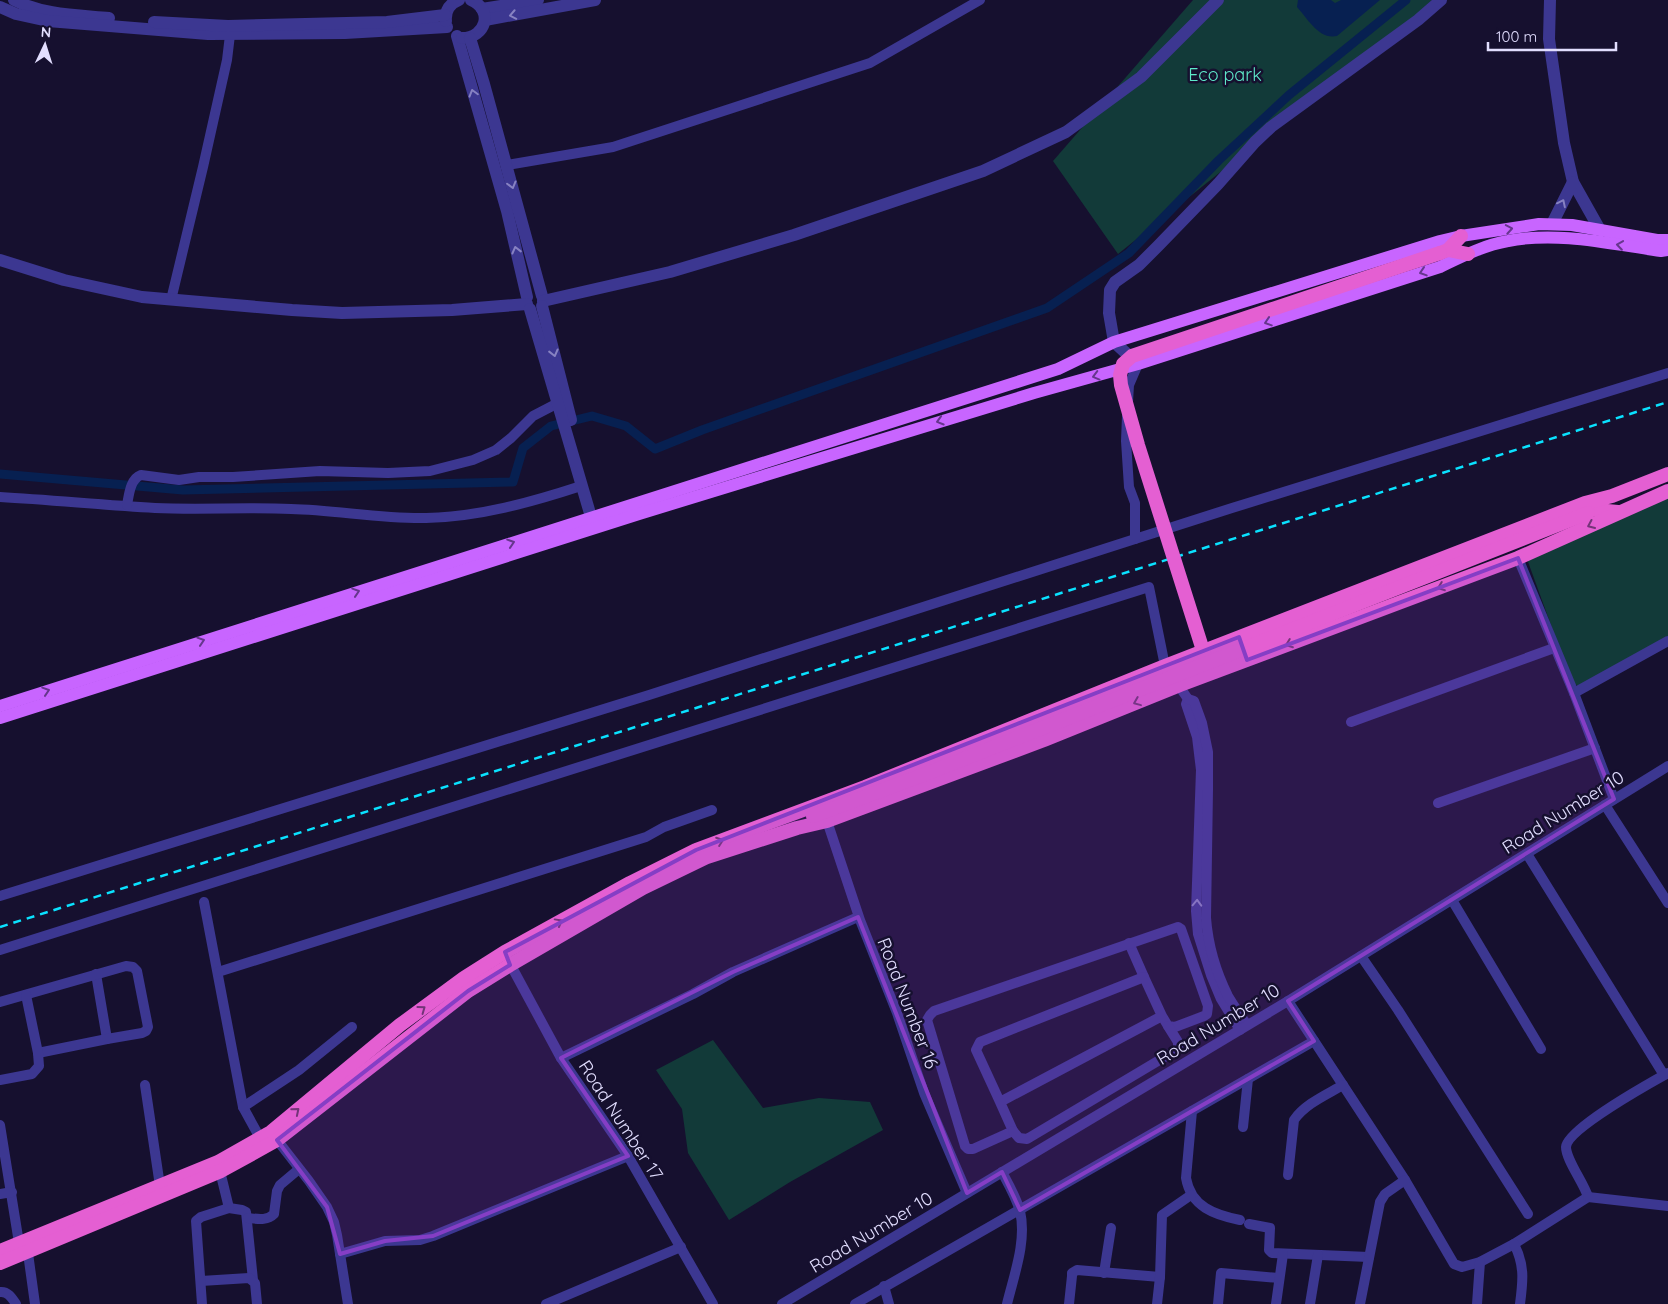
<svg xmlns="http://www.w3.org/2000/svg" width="1668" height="1304" font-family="Quicksand,sans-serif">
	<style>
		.green { fill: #123a39 }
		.water { fill: #072051 }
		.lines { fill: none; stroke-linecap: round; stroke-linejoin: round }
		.canal { stroke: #072051; stroke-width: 9 }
		.minor { stroke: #3c3791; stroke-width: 10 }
		.tertiary { stroke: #3c3791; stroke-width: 12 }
		.primary { stroke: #c865ff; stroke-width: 12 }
		.trunk { stroke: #e45fd2; stroke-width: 14 }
		.rail { stroke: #0ae2ff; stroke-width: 2.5; stroke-dasharray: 8 6; stroke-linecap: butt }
		.trunk-bridge { stroke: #e45fd2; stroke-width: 14 }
		.oneway { stroke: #8782c2 }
		.oneway2 { stroke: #66368d }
		.oneway3 { stroke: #733478 }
		.marked { fill: #853ec5; fill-opacity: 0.2; stroke: #853ec5; stroke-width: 4; stroke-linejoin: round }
		.labels { text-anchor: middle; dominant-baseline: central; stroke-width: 5; stroke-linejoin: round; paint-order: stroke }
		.park-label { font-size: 18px; fill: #5eeaca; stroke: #16102f }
		.street-label { font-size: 18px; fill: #e2deff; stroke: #16102f }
	</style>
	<rect width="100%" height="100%" fill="#16102f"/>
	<!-- green -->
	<g class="green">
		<path d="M1193,0H1432L1413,18L1118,254L1053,161Z"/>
		<path d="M1668,498V636L1579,686L1572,683L1527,559Z"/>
		<path d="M713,1040L763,1108L819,1098L870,1102L883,1130L790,1182L729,1220L688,1153L682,1109L656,1070Z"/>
	</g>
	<!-- water -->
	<path class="water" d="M1298,0H1331L1335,3L1341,0H1380L1337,36C1319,40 1308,19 1297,7Z"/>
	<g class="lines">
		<!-- canal -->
		<path class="canal" d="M0,474L183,490L513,482L523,448L551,426L592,416L626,426L655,449L702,430L1047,308L1129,253L1219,160L1289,95L1406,0"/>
		<!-- minor -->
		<g class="minor">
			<path d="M507,165L613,147L870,63L980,0"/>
			<path d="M171,300L203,167L227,60L230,35"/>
			<path d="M1128,402L1129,385L1138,364"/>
			<path d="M0,497C52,500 103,505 155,508C200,510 245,507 291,509C336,510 381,519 426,518C479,517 532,502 581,486"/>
			<path d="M127,505C129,495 130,479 141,475L179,480L199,477H233L320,471L388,473L430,471L473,460L496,450L511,438L533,416L558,403"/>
			<path d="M1135,539L1232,508L1668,373"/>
			<path d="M1518,558L1574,693L1614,799"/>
			<path d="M1574,693L1668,641"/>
			<path d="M1188,699L1186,704L1197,737L1201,770L1196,911L1198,934L1211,975L1221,999L1240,1030"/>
			<path d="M1351,722L1554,648"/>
			<path d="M1438,803L1595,748"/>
			<path d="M1605,805L1668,903"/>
			<path d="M827,821L860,920L897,1013L924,1093L967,1193"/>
			<path d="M1527,854L1664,1075"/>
			<path d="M0,896L649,695L1135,539V503L1129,487L1126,441L1127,416"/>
			<path d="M1452,900L1541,1049"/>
			<path d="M204,902L243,1107L260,1138"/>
			<path d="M1129,943L1144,977"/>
			<path d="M0,950L1149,587L1165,666L1188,699L1194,701L1202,723L1208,752V790L1206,918C1208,944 1216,972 1228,996C1234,1006 1241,1016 1247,1025"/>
			<path d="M1361,956L1398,1010L1528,1214"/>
			<path d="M508,960L561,1058L628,1156L713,1304"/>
			<path d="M218,972L646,837L664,827L712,810"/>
			<path d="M96,974L107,1039"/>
			<path d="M1288,1001L1405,1180L1454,1264L1462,1267L1480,1262L1514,1244L1588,1197C1584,1183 1566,1160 1566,1147C1567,1129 1650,1083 1668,1073"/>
			<path d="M0,1002L126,966L133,967L137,971L148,1027L146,1031L142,1033L107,1039L38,1053"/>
			<path d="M561,1058L693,994L733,972L858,917"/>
			<path d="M0,1080L32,1074L39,1066L38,1053L26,995"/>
			<path d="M145,1085L160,1186"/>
			<path d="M1000,1102L1013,1131L973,1149H968L965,1146L927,1020L930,1015L934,1011L1178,927L1181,929L1208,1006L1207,1014L1204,1016L1175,1027L1168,1026L1162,1016L1144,977L980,1042L976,1050L1000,1102L1162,1016"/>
			<path d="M243,1107L299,1070L352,1027"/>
			<path d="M1192,1111L1186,1178C1191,1207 1215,1215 1240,1220"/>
			<path d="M0,1125L19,1243"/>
			<path d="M1243,1127L1248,1079"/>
			<path d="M1013,1131L1019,1138L1027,1139L1178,1049V1042L1168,1026"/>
			<path d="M274,1136L309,1181L327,1207L334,1222L337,1235L348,1304"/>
			<path d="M1002,1172C1009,1185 1016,1197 1020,1211C1027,1241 1014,1275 1007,1304"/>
			<path d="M1288,1175L1294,1120C1305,1104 1326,1095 1343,1085"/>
			<path d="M0,1194L12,1192"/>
			<path d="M1588,1197L1668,1206"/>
			<path d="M229,1208L242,1210L246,1212L253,1280"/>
			<path d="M248,1218C258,1219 267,1221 274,1214L277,1191L280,1185L299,1169"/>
			<path d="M1249,1224L1270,1228L1269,1250L1272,1253L1369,1257"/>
			<path d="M1514,1244C1525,1265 1523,1281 1520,1304"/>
			<path d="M27,1246L35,1304"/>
			<path d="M340,1254L385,1241L420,1240L433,1236L628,1156"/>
			<path d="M1104,1273L1111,1228"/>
			<path d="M201,1281L249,1278L255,1283L257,1304"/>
			<path d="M884,1286L889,1304"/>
			<path d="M0,1292C8,1291 12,1298 16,1304"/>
			<path d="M202,1304L196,1221L201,1217L229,1208L219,1167"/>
			<path d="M546,1304L681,1247"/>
			<path d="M782,1304L1288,1001L1668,766"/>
			<path d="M855,1304L1314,1041"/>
			<path d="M1069,1304L1072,1276V1273L1077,1270L1160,1277"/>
			<path d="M1157,1304L1160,1277L1162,1215L1191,1195"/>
			<path d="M1218,1304L1221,1273L1279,1278"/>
			<path d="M1276,1304L1283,1254"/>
			<path d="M1310,1304L1318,1255"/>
			<path d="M1360,1304L1380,1202L1385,1194L1405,1180"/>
			<path d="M1477,1304L1480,1262"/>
		</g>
		<!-- tertiary -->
		<g class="tertiary">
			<path d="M14,0C43,15 77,15 109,18"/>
			<path d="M1550,0L1549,39L1564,143L1573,182L1600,230"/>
			<path d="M0,7L16,14L48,21L208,34L345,33L447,27"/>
			<path d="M482,9L538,0"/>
			<path d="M485,20L595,0"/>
			<path d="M446,21C445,11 449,4 459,0"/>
			<path d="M154,22L228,26L387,22L445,15"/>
			<path d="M457,36L507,211L527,297"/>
			<path d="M462,38C486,38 494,10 471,0"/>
			<path d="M470,38L484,84L542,296"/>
			<path d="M1552,224L1573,182"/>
			<path d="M0,260L64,280L142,297L292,310L342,313L452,310L527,304"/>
			<path d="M543,301L670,272L794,235L983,171L1066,132L1141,77L1218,0"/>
			<path d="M542,306L571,420"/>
			<path d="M530,309L594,527"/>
			<path d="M1138,364L1114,342L1109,313L1110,290L1115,282L1139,265L1158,246L1218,184L1255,142L1271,127L1418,20L1441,0"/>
		</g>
		<!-- primary -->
		<g class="primary">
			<path d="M0,706L1058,369L1114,342L1440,241L1461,236L1539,224L1572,225L1657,240H1668"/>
			<path d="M0,718L639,514L1034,393L1138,364L1440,267C1461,257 1484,245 1508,241C1558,231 1611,244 1661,251L1668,250"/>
		</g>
		<!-- trunk -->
		<g class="trunk">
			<path d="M1448,250L1468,254"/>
			<path d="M1440,253L1448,250L1461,236"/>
			<path d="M1596,510L1618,512"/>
			<path d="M0,1251L218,1162L271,1132L400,1025L464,978L505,952L630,883L696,850L865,787L1165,666L1585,503L1612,496L1668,474"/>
			<path d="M0,1263L221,1171L277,1140L468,991L510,965L643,888L707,857L797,828L827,821L1044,740L1180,685L1518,558L1668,491"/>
		</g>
		<!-- rail -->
		<path class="rail" d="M0,927L1668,402"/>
		<!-- trunk-bridge -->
		<g class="trunk-bridge">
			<path d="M1207,663L1138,445L1121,385L1120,375L1123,364L1132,356L1440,253"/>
			<path d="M813,816L923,775L1588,513"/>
		</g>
	</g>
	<!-- one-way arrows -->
	<defs><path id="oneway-chevron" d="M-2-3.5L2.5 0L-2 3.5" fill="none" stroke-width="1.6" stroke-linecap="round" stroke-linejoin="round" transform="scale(1.25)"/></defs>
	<g class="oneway">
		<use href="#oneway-chevron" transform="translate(513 15) rotate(169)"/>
		<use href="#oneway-chevron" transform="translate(473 93) rotate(-106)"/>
		<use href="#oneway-chevron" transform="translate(512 185) rotate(75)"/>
		<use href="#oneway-chevron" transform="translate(1562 203) rotate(-64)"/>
		<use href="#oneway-chevron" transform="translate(516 250) rotate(-104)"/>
		<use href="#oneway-chevron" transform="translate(554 353) rotate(76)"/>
		<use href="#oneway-chevron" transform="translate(1197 903) rotate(-88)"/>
	</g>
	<g class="oneway2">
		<use href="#oneway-chevron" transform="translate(1509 229) rotate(-10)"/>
		<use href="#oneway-chevron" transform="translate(1620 245) rotate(-172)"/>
		<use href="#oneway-chevron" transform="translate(1423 272) rotate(162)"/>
		<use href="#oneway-chevron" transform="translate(1268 322) rotate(162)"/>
		<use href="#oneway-chevron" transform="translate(1096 376) rotate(165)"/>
		<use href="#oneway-chevron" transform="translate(940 421) rotate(163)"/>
		<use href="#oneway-chevron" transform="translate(511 543) rotate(-18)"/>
		<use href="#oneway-chevron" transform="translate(356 592) rotate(-18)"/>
		<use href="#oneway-chevron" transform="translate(201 641) rotate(-18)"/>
		<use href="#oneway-chevron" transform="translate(46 691) rotate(-18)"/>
	</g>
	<g class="oneway3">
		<use href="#oneway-chevron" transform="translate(1591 525) rotate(156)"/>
		<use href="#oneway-chevron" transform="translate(1441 587) rotate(159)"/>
		<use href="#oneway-chevron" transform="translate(1289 644) rotate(159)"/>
		<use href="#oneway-chevron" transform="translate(1137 702) rotate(158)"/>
		<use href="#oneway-chevron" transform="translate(720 841) rotate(-20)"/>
		<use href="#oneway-chevron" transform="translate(559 922) rotate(-29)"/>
		<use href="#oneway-chevron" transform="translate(422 1009) rotate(-36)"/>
		<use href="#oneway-chevron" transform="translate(296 1111) rotate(-40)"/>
	</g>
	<!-- marked area -->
	<path class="marked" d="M1518,558L1614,799L1288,1001L1314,1041L1020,1210L1002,1172L967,1193L858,917L733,972L561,1058L628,1156L433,1236L385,1241L340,1254L327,1207L277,1140L468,991L510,965L505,952L696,850L1239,637L1247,660Z"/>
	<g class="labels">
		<!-- park labels -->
		<g class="park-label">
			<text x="1225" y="74">Eco park</text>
		</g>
		<!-- street labels -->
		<g class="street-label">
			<text transform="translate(1563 812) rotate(-32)">Road Number 10</text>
			<text transform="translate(908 1003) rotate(69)">Road Number 16</text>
			<text transform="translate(1218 1024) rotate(-31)">Road Number 10</text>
			<text transform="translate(621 1120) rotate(57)">Road Number 17</text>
			<text transform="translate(871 1232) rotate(-31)">Road Number 10</text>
		</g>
	</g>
	<!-- north arrow -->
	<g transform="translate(45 45) rotate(4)" stroke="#16102f" stroke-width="4" paint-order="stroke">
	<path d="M0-4L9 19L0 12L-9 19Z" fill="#e2deff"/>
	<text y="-8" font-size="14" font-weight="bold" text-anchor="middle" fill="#e2deff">N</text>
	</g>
	<!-- scale -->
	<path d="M1488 42v8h128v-8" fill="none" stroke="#e2deff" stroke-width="2.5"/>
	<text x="1496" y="42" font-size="15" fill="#e2deff" stroke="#16102f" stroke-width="4" paint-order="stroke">100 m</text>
</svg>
